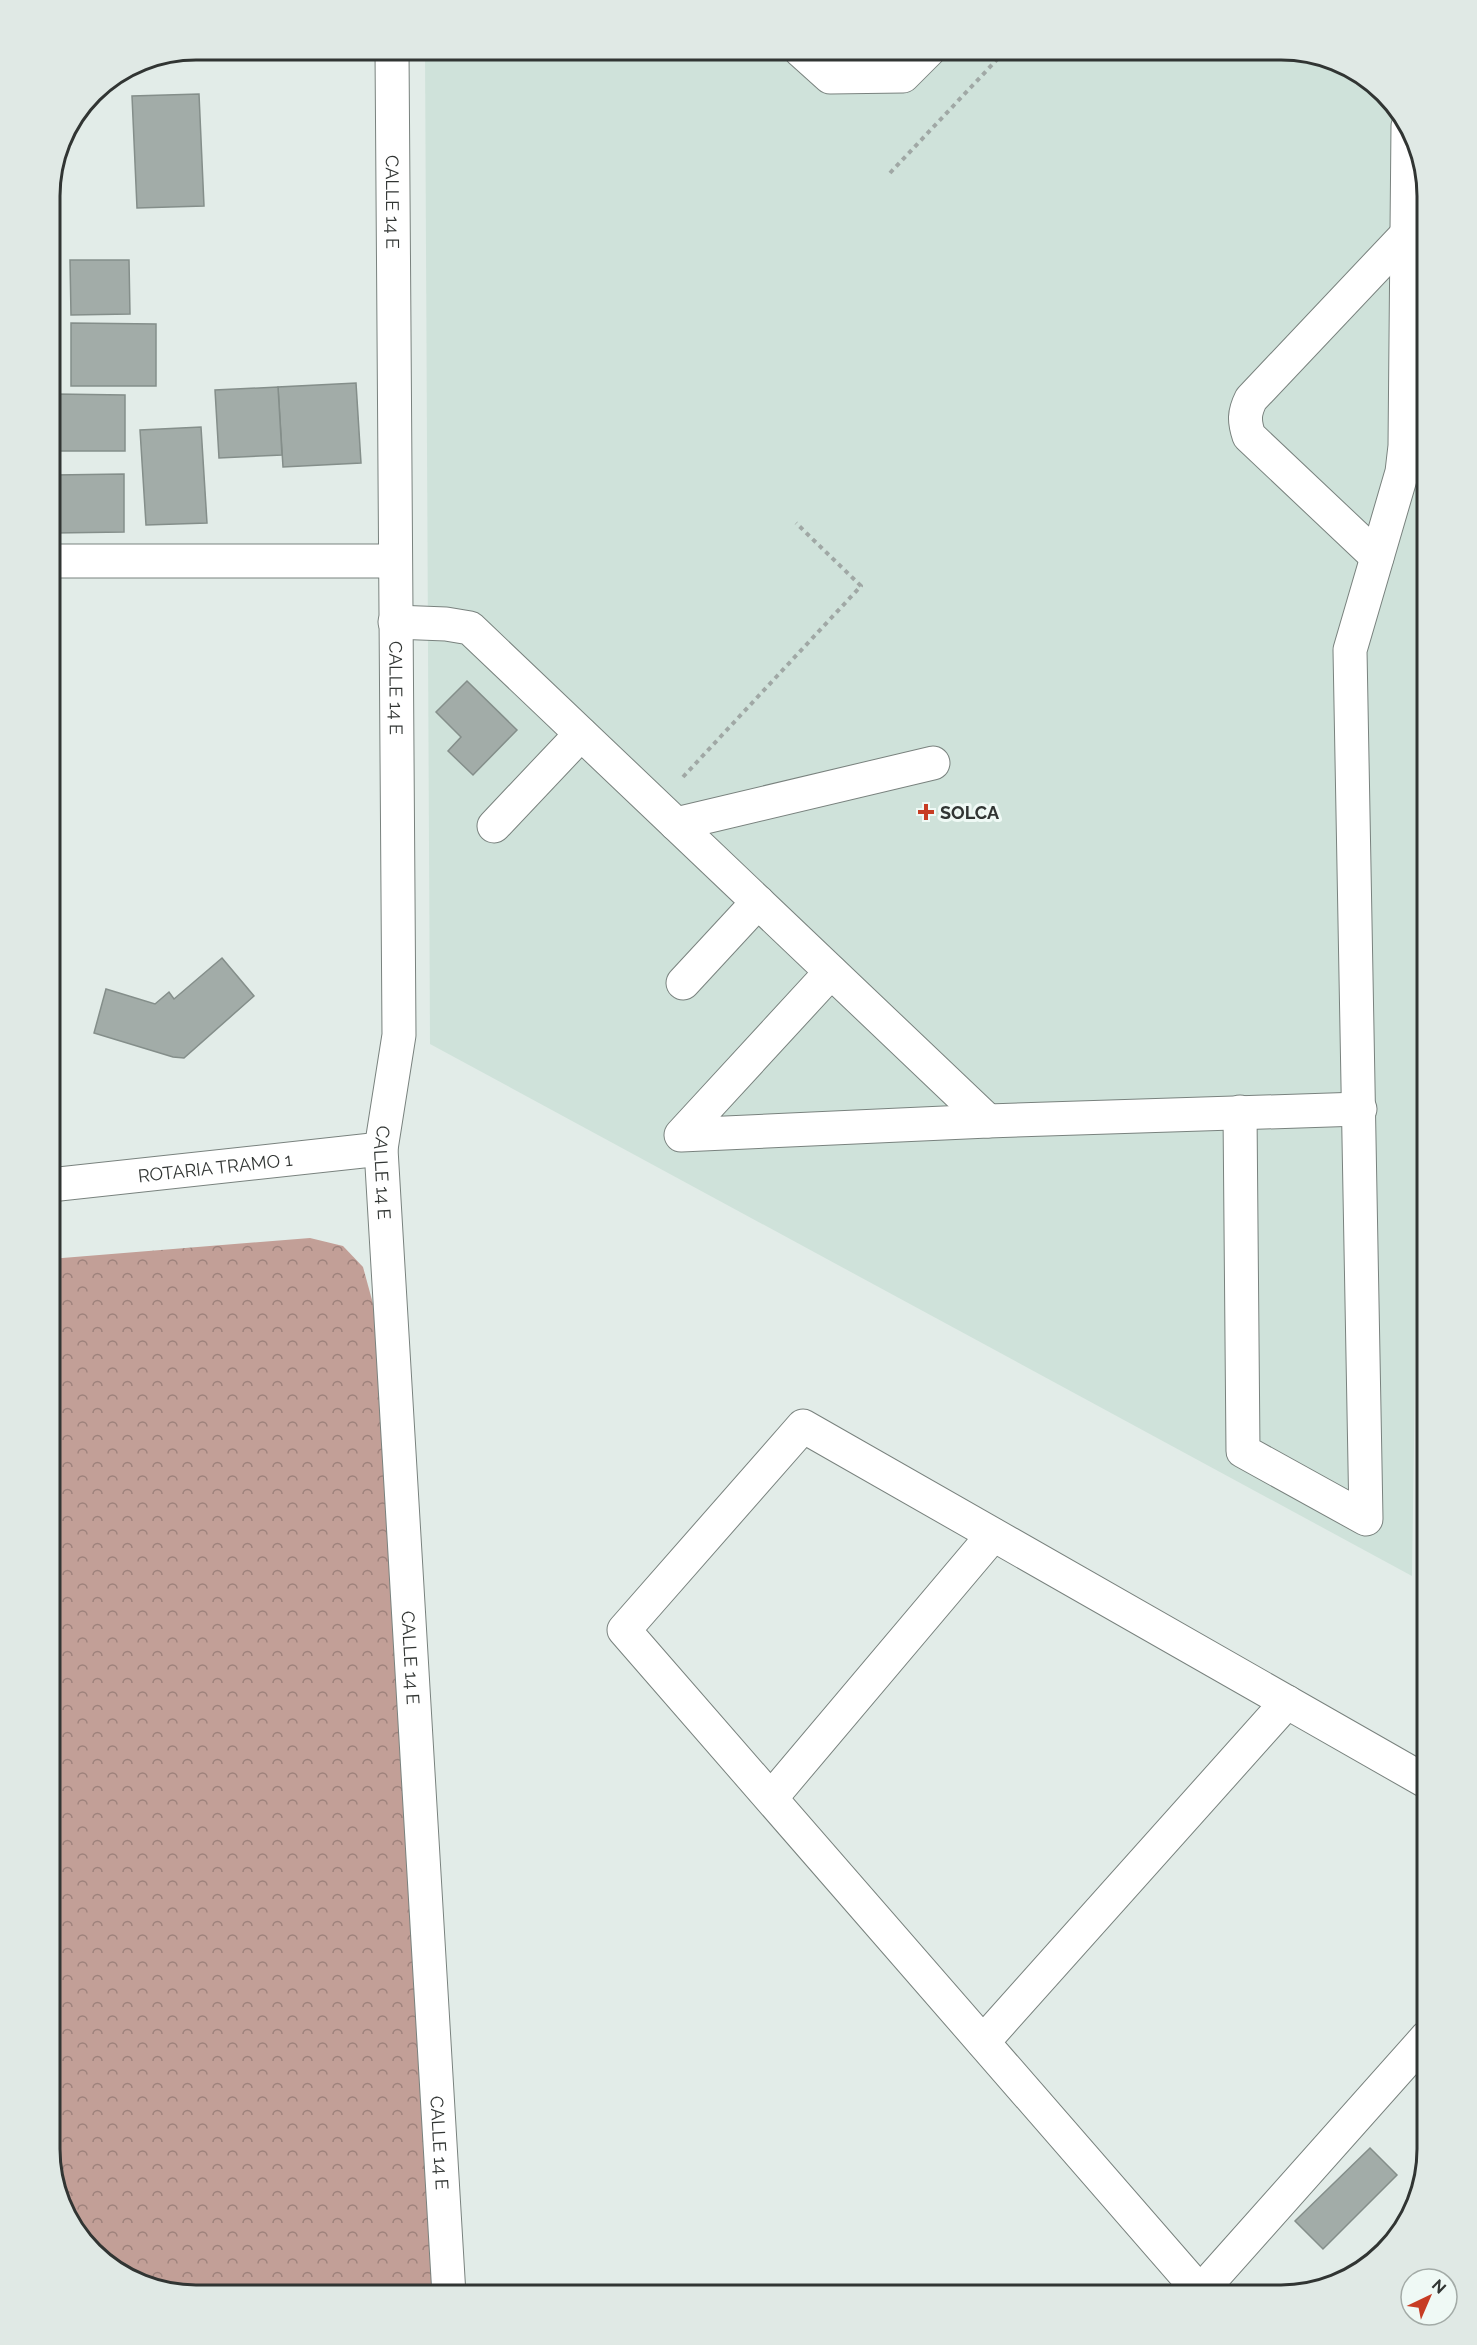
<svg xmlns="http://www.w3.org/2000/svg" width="1477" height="2345" font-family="Raleway,sans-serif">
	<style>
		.built { fill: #cfe2da }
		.forest { fill: url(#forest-crowns) }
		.building { fill: #a2aca8; stroke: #848e8a; stroke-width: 1.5 }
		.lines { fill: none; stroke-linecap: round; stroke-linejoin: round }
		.minor-casing { stroke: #79827e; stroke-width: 35 }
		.path { stroke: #a0a8a5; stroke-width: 4; stroke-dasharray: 4.5 4.5; stroke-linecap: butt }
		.minor { stroke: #fff; stroke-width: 33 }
		.poi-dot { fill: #c73c23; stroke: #eff9f5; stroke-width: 2 }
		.labels { text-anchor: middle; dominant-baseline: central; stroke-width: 6; stroke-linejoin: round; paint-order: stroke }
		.street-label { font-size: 18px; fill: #313533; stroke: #eff9f5 }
		.poi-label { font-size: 18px; font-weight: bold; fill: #313533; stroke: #eff9f5; text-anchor: start }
		.rim { fill: none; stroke: #313533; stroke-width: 3 }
	</style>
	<defs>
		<pattern id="forest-crowns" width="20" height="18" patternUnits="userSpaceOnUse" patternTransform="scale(1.5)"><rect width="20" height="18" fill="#c29f97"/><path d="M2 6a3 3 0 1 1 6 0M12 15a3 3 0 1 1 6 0" fill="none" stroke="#9e827c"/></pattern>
	</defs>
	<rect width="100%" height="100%" fill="#e2ece8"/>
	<!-- built -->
	<path class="built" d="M425,50H1291L1363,74L1412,131L1427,196V580L1412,1576L430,1044Z"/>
	<!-- forest -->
	<path class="forest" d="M310,1238L343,1246L363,1267L378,1322L452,2295H186L115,2271L65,2214L50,2149V1259Z"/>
	<!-- building -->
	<g class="building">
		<path d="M199,94L204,206L137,208L132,96Z"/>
		<path d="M70,260H129L130,314L71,315Z"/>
		<path d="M71,323L156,324V386H71Z"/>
		<path d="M356,383L361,463L283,467L278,387Z"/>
		<path d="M278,387L282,455L219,458L215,390Z"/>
		<path d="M55,394L125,395V451H55Z"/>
		<path d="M201,427L207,523L146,525L140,430Z"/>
		<path d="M124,474V532L54,533V475Z"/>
		<path d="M467,681L517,730L473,775L448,751L461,737L436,712Z"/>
		<path d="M222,958L254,996L184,1058L173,1057L94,1033L106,989L155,1004L169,992L174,999Z"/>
		<path d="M1370,2148L1397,2175L1323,2249L1295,2221Z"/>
	</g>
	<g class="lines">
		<!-- minor casing -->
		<g class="minor-casing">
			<g id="minor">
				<path id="s1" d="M392,50L399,1035L381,1149L449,2295"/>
				<path d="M800,50L830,77L903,76L929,50"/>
				<path d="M1377,557L1249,436C1244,421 1244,413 1251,399L1407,234"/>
				<path d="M50,561H394"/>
				<path d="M395,622L446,624L470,628L988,1121L1360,1109"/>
				<path d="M676,824L933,763"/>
				<path d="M494,826L581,734"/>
				<path d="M831,972L681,1135L988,1121"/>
				<path d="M683,983L758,902"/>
				<path d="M1240,1112L1243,1451L1366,1519L1350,650L1402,472L1405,446L1408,126"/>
				<path id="s2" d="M50,1185L381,1149"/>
				<path d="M771,1798L993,1535"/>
				<path d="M983,2042L1287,1702"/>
				<path d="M1200,2292L1427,2037"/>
				<path d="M1203,2295L624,1630L803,1426L1427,1782"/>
			</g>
		</g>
		<!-- path -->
		<g class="path">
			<path d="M890,173L1006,50"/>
			<path d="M683,777L861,586L796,523"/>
		</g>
		<!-- minor -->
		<use href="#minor" class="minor"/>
	</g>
	<!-- markers -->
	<path class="poi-dot" d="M923 803h6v6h6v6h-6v6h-6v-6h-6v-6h6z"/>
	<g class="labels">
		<!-- street labels -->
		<g class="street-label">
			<text stroke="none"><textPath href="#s1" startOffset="152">CALLE 14 E</textPath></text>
			<text stroke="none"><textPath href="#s1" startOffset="638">CALLE 14 E</textPath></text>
			<text stroke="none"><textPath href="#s2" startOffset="166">ROTARIA TRAMO 1</textPath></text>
			<text stroke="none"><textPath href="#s1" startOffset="1124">CALLE 14 E</textPath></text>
			<text stroke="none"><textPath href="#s1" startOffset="1610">CALLE 14 E</textPath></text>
			<text stroke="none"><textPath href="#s1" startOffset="2096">CALLE 14 E</textPath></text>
		</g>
		<!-- poi labels -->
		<g class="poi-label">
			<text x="940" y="812">SOLCA</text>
		</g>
	</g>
	<!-- crop -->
	<path d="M0 0H1477V2345H0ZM196 60H1281A136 136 0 0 1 1417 196V2149A136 136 0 0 1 1281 2285H196A136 136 0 0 1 60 2149V196A136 136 0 0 1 196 60Z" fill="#e0e9e5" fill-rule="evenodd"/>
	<path class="rim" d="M196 60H1281A136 136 0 0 1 1417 196V2149A136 136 0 0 1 1281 2285H196A136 136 0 0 1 60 2149V196A136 136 0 0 1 196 60Z"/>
	<!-- north arrow -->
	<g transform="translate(1429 2297) rotate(44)"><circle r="28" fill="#eff9f5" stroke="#a3aba7" stroke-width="1.5"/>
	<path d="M0-4.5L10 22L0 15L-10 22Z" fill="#c73c23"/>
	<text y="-9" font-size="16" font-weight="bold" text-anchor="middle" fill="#313533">N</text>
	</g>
</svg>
